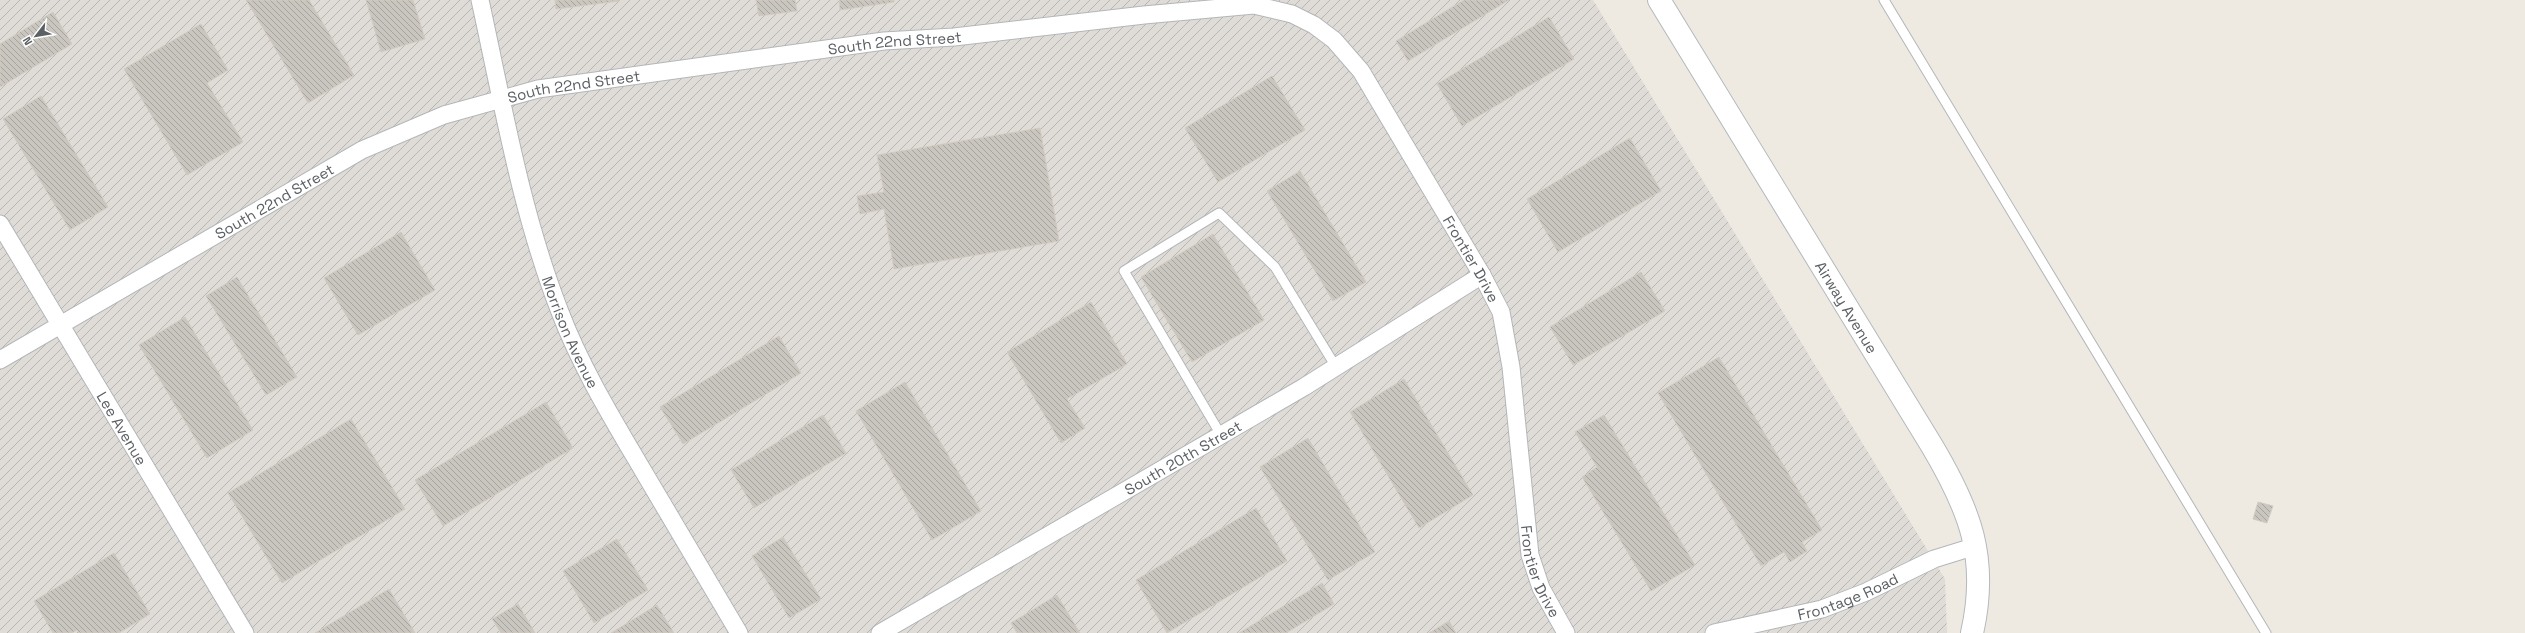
<svg xmlns="http://www.w3.org/2000/svg" width="2525" height="633" font-family="'Space Grotesk',sans-serif">
	<style>
		.industrial { fill: url(#industrial-furrows) }
		.building { fill: url(#building-back-hatch); stroke: #d3cbc0 }
		.lines { fill: none; stroke-linecap: round; stroke-linejoin: round }
		.lane-casing { stroke: #b3b6ba; stroke-width: 11 }
		.street-casing { stroke: #b3b6ba; stroke-width: 19 }
		.secondary-casing { stroke: #b4b9be; stroke-width: 24 }
		.lane { stroke: #fff; stroke-width: 9 }
		.street { stroke: #fff; stroke-width: 17 }
		.secondary { stroke: #fff; stroke-width: 22 }
		.labels { text-anchor: middle; dominant-baseline: central; stroke-width: 4; stroke-linejoin: round; paint-order: stroke }
		.street-label { font-size: 15px; fill: #5b6064; stroke: #fff }
	</style>
	<defs>
		<pattern id="industrial-furrows" width="10" height="10" patternUnits="userSpaceOnUse"><rect width="10" height="10" fill="#dfdcd7"/><path d="M-1 1l2-2M0 10L10 0M9 11l2-2" fill="none" stroke="#b8b6b2"/></pattern>
		<pattern id="building-back-hatch" width="6" height="6" patternUnits="userSpaceOnUse"><rect width="6" height="6" fill="#c9c5bf"/><path d="M-1 5l2 2M0 0l6 6M5-1l2 2" fill="none" stroke="#a6a39f"/></pattern>
	</defs>
	<rect width="100%" height="100%" fill="#eeeae2"/>
	<!-- industrial -->
	<path class="industrial" d="M0,0H1593L1945,579L1947,633H0Z"/>
	<!-- building -->
	<g class="building">
		<path d="M246,0H309L354,75L308,103Z"/>
		<path d="M366,0H413L425,39L381,52Z"/>
		<path d="M555,0H619V1L556,9Z"/>
		<path d="M756,0H795L797,11L759,16Z"/>
		<path d="M839,0H894V2L840,10Z"/>
		<path d="M1464,0H1509L1408,61L1396,41Z"/>
		<path d="M53,12L72,44L0,87V44Z"/>
		<path d="M1549,17L1574,59L1462,126L1437,84Z"/>
		<path d="M201,24L228,70L207,83L243,142L187,175L124,69Z"/>
		<path d="M1272,76L1305,130L1218,182L1185,128Z"/>
		<path d="M41,96L108,207L70,230L3,119Z"/>
		<path d="M1040,128L1059,241L894,269L884,209L860,214L857,196L884,192L877,155Z"/>
		<path d="M1630,138L1661,191L1558,252L1527,199Z"/>
		<path d="M1300,171L1366,282L1333,301L1267,191Z"/>
		<path d="M401,232L435,290L358,335L324,278Z"/>
		<path d="M1213,234L1264,320L1192,362L1141,277Z"/>
		<path d="M1641,272L1665,311L1573,365L1550,327Z"/>
		<path d="M237,277L297,377L266,395L206,296Z"/>
		<path d="M1091,302L1127,364L1067,399L1085,428L1061,443L1007,352Z"/>
		<path d="M185,317L253,430L207,458L139,345Z"/>
		<path d="M779,336L801,373L683,444L660,407Z"/>
		<path d="M1719,357L1822,530L1802,542L1807,551L1790,562L1784,552L1761,566L1658,393Z"/>
		<path d="M1404,379L1473,495L1419,528L1350,412Z"/>
		<path d="M905,382L981,511L932,540L856,411Z"/>
		<path d="M546,402L573,448L443,526L415,480Z"/>
		<path d="M823,415L846,453L754,508L731,470Z"/>
		<path d="M1604,415L1695,565L1651,591L1582,477L1597,467L1575,432Z"/>
		<path d="M351,419L405,509L282,583L228,493Z"/>
		<path d="M1308,438L1375,552L1328,580L1260,467Z"/>
		<path d="M2258,502L2273,506L2267,523L2253,519Z"/>
		<path d="M1256,508L1287,561L1167,633L1136,580Z"/>
		<path d="M783,537L821,599L789,618L752,556Z"/>
		<path d="M617,539L648,590L594,623L563,571Z"/>
		<path d="M114,553L150,614L119,633H79L77,630L72,633H53L34,601Z"/>
		<path d="M1322,583L1334,604L1286,633H1239Z"/>
		<path d="M389,589L415,633H315Z"/>
		<path d="M1057,595L1080,633H1017L1011,623Z"/>
		<path d="M518,604L535,633H501L492,619Z"/>
		<path d="M657,605L674,633H611Z"/>
		<path d="M1449,621L1456,633H1429Z"/>
	</g>
	<g class="lines">
		<!-- lane casing -->
		<g class="lane-casing">
			<g id="lane">
				<path d="M1884,0L2266,633"/>
				<path d="M1221,435L1124,271L1219,213L1275,267L1336,367"/>
			</g>
		</g>
		<!-- street casing -->
		<g class="street-casing">
			<g id="street">
				<path id="s1" d="M480,0C503,105 521,212 560,312C581,367 612,418 642,469C674,523 706,578 739,633"/>
				<path id="s2" d="M0,224L245,633"/>
				<path id="s3" d="M0,360L362,150L444,115L538,89L884,41L954,37L1144,15L1254,5L1292,14L1314,25L1334,40L1361,71L1482,275L1501,312L1511,367L1530,555L1541,588L1566,633"/>
				<path id="s4" d="M880,633L1304,387L1482,275"/>
				<path id="s5" d="M1714,633L1822,609L1866,592L1934,559L1976,546"/>
			</g>
		</g>
		<!-- secondary casing -->
		<g class="secondary-casing">
			<g id="secondary">
				<path id="s6" d="M1659,0L1932,446C1970,510 1989,558 1972,633"/>
			</g>
		</g>
		<!-- lane -->
		<use href="#lane" class="lane"/>
		<!-- street -->
		<use href="#street" class="street"/>
		<!-- secondary -->
		<use href="#secondary" class="secondary"/>
	</g>
	<g class="labels">
		<!-- street labels -->
		<g class="street-label">
			<text stroke="none"><textPath href="#s3" startOffset="965">South 22nd Street</textPath></text>
			<text stroke="none"><textPath href="#s3" startOffset="641">South 22nd Street</textPath></text>
			<text stroke="none"><textPath href="#s3" startOffset="317">South 22nd Street</textPath></text>
			<text stroke="none"><textPath href="#s3" startOffset="1674">Frontier Drive</textPath></text>
			<text stroke="none"><textPath href="#s6" startOffset="360">Airway Avenue</textPath></text>
			<text stroke="none"><textPath href="#s1" startOffset="345">Morrison Avenue</textPath></text>
			<text stroke="none"><textPath href="#s2" startOffset="238">Lee Avenue</textPath></text>
			<text stroke="none"><textPath href="#s4" startOffset="350">South 20th Street</textPath></text>
			<text stroke="none"><textPath href="#s3" startOffset="1998">Frontier Drive</textPath></text>
			<text stroke="none"><textPath href="#s5" startOffset="139">Frontage Road</textPath></text>
		</g>
	</g>
	<!-- north arrow -->
	<g transform="translate(36 36) rotate(239)" stroke="#ffffff" stroke-width="3" paint-order="stroke">
	<path d="M0-3L7 15L0 10L-7 15Z" fill="#5b6064"/>
	<text y="-6" font-size="11" font-weight="bold" text-anchor="middle" fill="#5b6064">N</text>
	</g>
</svg>
